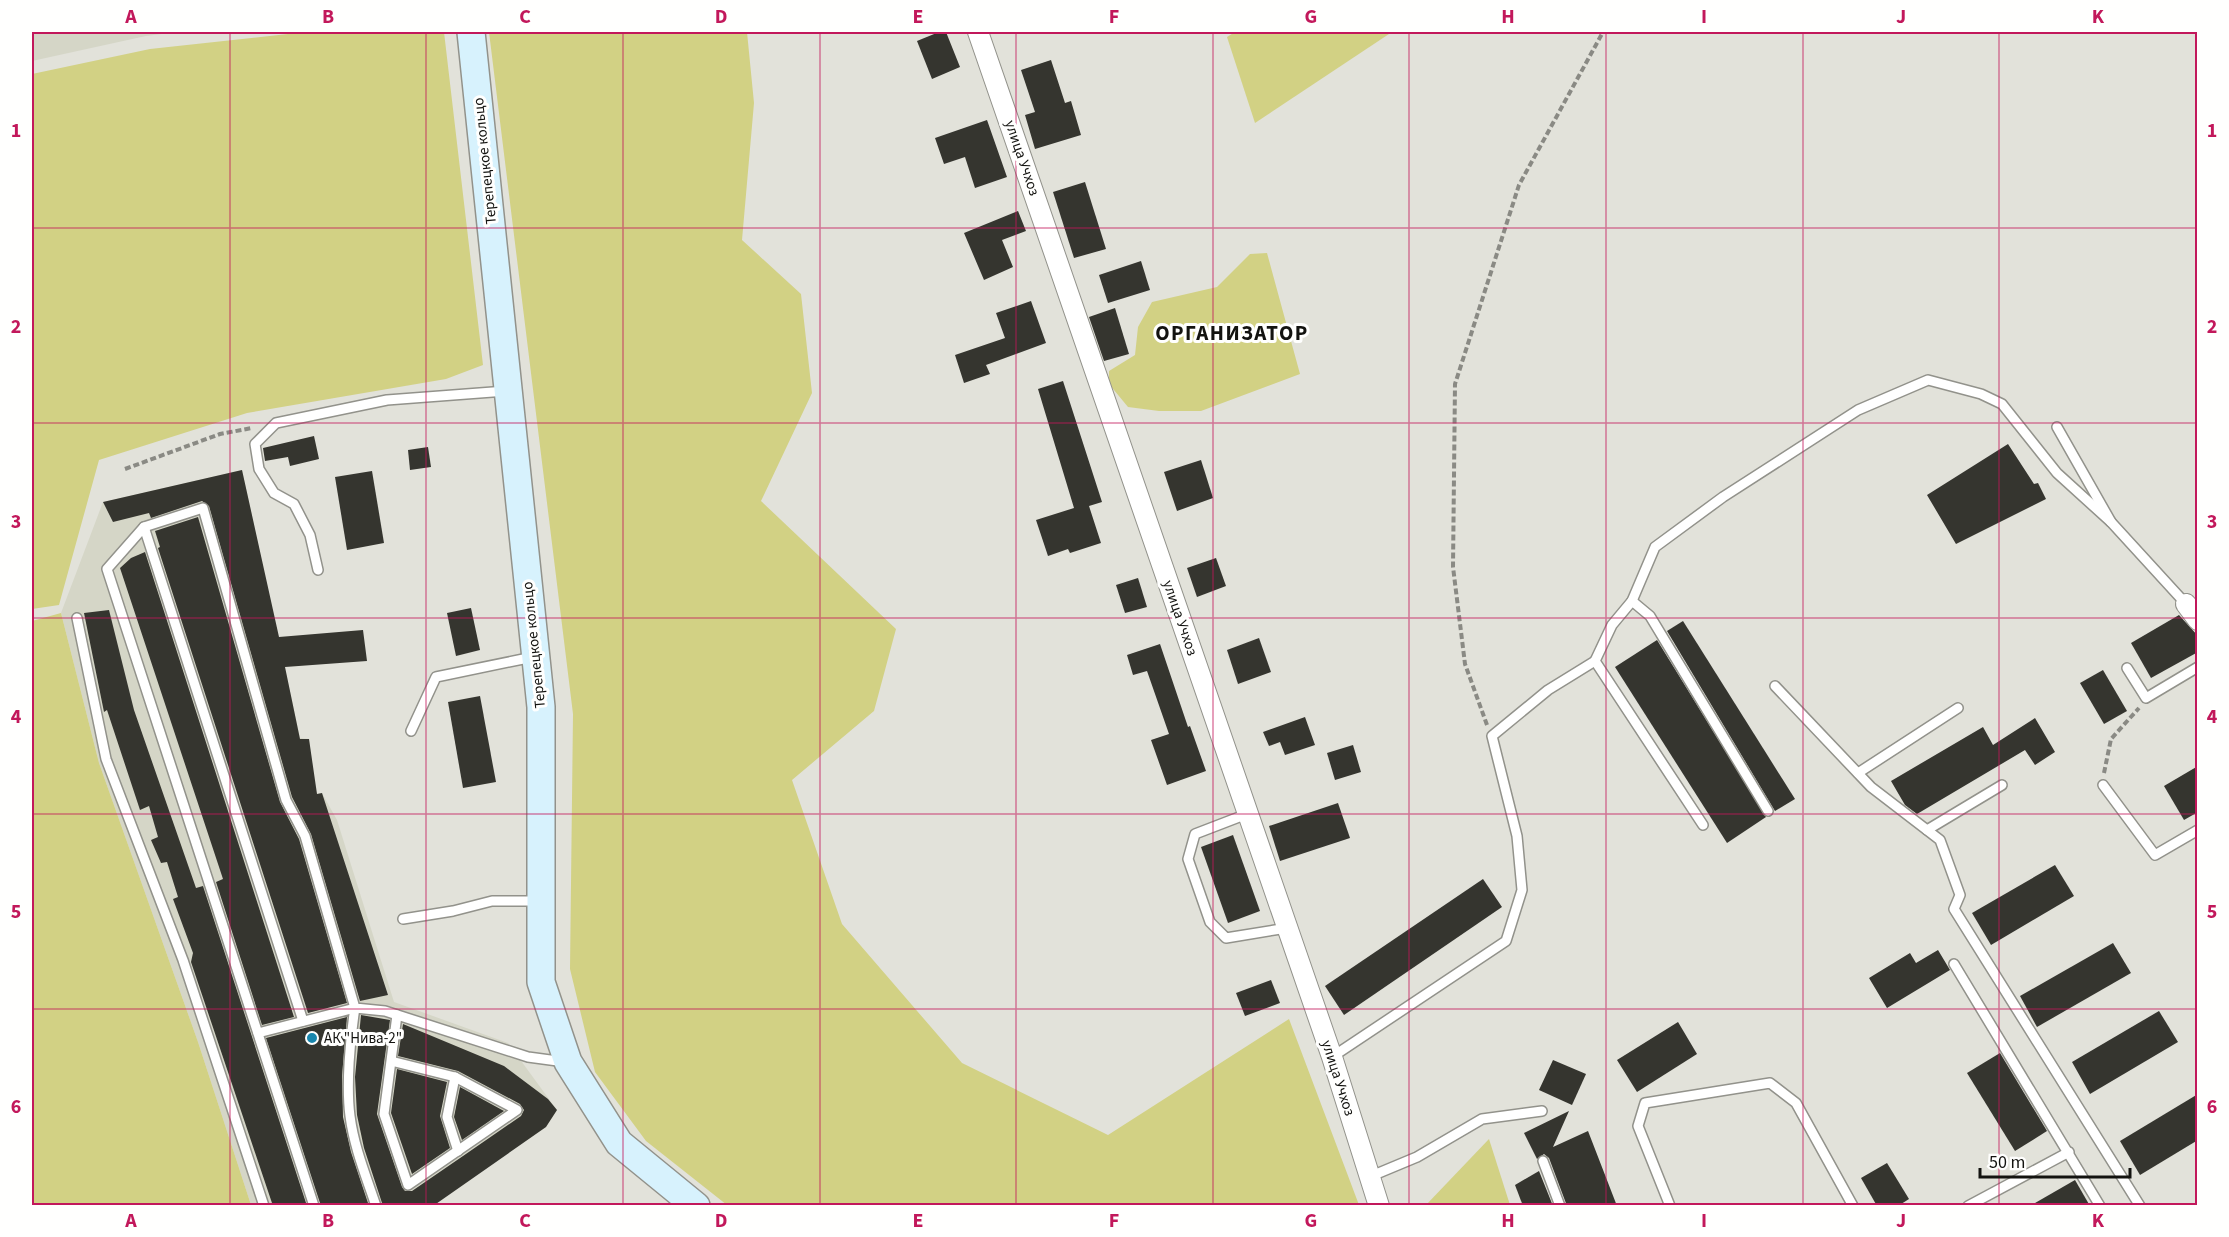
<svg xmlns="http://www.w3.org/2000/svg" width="2229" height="1237" font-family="'Source Sans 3',sans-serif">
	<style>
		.built { fill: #d5d6c7 }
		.green { fill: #d2d184 }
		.building { fill: #35352f }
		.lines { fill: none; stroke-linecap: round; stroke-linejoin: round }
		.lane-casing { stroke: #92928b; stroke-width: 12 }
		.street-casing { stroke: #92928b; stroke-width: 22 }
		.secondary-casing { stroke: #92928b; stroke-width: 30 }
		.path { stroke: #8a8a84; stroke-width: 4; stroke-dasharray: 6 3; stroke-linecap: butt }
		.lane { stroke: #fff; stroke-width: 9 }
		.street { stroke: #fff; stroke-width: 20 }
		.secondary { stroke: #d7f2fd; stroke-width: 27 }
		.grid { fill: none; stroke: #c2185b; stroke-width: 1.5; stroke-opacity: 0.55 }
		.poi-dot { fill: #1886ad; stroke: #fffffe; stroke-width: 2 }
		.labels { text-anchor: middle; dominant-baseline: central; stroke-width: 6; stroke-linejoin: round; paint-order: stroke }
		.street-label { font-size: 15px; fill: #131310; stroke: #fffffe }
		.poi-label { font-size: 15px; fill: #131310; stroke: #fffffe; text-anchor: start }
		.district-label { font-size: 21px; font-weight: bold; letter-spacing: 1.5px; fill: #131310; stroke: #fffffe }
		.neatline { fill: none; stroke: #c2185b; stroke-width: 2 }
		.grid-label { font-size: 20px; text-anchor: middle; font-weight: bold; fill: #c2185b }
	</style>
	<rect width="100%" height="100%" fill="#e2e2da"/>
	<!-- built -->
	<g class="built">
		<path d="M32,32H177L146,36L32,61Z"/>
		<path d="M242,470L300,738L309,739L316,794L322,793L337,820L394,1002L508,1043L557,1110L546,1127L433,1205H251L198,1042L99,763L61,613L103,502Z"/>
	</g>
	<!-- green -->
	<g class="green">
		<path d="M306,32H444L483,365L446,379L247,413L99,460L59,605L32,609V74L150,49Z"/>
		<path d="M489,32H747L754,103L742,240L801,294L812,393L761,501L896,629L874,711L792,780L842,924L962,1063L1108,1135L1289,1019L1359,1205H727L646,1141L595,1072L570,969L573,714Z"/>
		<path d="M1235,32H1392L1255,123L1227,37Z"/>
		<path d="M1267,253L1300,374L1201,411H1159L1128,407L1109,384V371L1135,355L1138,327L1152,302L1217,287L1250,254Z"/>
		<path d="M61,613L99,763L198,1042L251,1205H32V621Z"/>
		<path d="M1489,1139L1510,1205H1426Z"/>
	</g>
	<!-- building -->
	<g class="building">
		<path d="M939,32H946L960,67L932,79L917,41Z"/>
		<path d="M1051,60L1065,103L1071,101L1081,135L1035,149L1025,115L1035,112L1021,70Z"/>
		<path d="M987,120L1007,177L975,188L965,157L944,164L935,138Z"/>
		<path d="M1085,182L1106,249L1074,258L1053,192Z"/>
		<path d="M1018,211L1026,231L1002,240L1013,267L984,280L964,233Z"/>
		<path d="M1141,261L1150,290L1108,303L1099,275Z"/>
		<path d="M1031,301L1046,343L986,365L990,374L964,383L955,355L1005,338L996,313Z"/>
		<path d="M1115,308L1129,354L1104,361L1089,317Z"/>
		<path d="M1063,381L1102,502L1089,506L1101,543L1070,553L1068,549L1048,556L1036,520L1074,508L1038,389Z"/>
		<path d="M314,436L319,459L290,466L288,457L265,461L263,448Z"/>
		<path d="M2008,444L2034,484L2038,483L2046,499L1956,544L1927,495Z"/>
		<path d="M428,447L431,467L410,470L408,450Z"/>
		<path d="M1201,460L1213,498L1177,511L1164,472Z"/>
		<path d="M242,470L279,637L363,630L367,661L285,667L300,739H309L317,794L322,793L388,995L360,1001L311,834L292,797L209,506L202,501L151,518L149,513L113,522L103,502Z"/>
		<path d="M372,471L384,543L347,550L335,477Z"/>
		<path d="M198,517L280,802L299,839L347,1003L308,1013L158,548L160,547L155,531Z"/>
		<path d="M145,552L294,1017L262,1025L216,882L223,879L120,568L131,558Z"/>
		<path d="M1216,558L1226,586L1197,597L1187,568Z"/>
		<path d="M1138,578L1147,607L1125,613L1116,585Z"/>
		<path d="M471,608L480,650L456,656L447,613Z"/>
		<path d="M109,610L134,710L196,888L203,886L307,1206H273L191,962L193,953L173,899L178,897L167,862L161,863L151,840L158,837L149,806L140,810L107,710L104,712L84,613Z"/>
		<path d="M2179,615L2198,636V652L2151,678L2131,643Z"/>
		<path d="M1683,621L1795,799L1775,811L1667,631Z"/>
		<path d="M1259,638L1271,672L1238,684L1227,650Z"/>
		<path d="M1657,640L1766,817L1727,843L1615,667Z"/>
		<path d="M1160,644L1188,727L1190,726L1206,771L1167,785L1151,740L1169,734L1147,671L1133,675L1127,655Z"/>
		<path d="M2103,670L2127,711L2104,724L2080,683Z"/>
		<path d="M480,696L496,782L463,788L448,702Z"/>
		<path d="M1305,717L1315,745L1285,755L1280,742L1269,746L1263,732Z"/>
		<path d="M2035,718L2055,752L2035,765L2025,750L1917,814L1905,805L1891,781L1983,727L1993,745Z"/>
		<path d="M1353,745L1361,772L1335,780L1327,753Z"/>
		<path d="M2198,766V812L2184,820L2164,786Z"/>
		<path d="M1338,803L1350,838L1280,861L1269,826Z"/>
		<path d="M1233,835L1260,911L1228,923L1201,847Z"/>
		<path d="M2055,865L2074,896L1991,945L1972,913Z"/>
		<path d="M1483,879L1502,907L1344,1015L1325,986Z"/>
		<path d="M2113,943L2131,973L2037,1027L2020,996Z"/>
		<path d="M1938,950L1950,970L1887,1008L1869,978L1910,953L1916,963Z"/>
		<path d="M1271,980L1280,1003L1245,1016L1236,993Z"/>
		<path d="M2159,1011L2178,1042L2090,1094L2072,1062Z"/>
		<path d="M361,1015L390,1020L377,1114L402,1187L405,1191H412L463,1156L521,1116L524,1110L520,1104L458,1071L398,1056L403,1024L504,1066L548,1099L557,1110L546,1127L433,1206H383L364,1148L357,1115L355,1077Z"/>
		<path d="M347,1017L342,1076L343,1117L351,1152L369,1206H321L266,1038Z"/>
		<path d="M1678,1022L1697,1054L1637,1092L1617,1060Z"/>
		<path d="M2000,1053L2047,1131L2015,1151L1967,1073Z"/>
		<path d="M1553,1060L1586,1074L1572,1105L1539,1090Z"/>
		<path d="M397,1069L447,1082L440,1116L450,1148L412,1174L391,1113Z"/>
		<path d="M460,1087L504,1111L462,1140L454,1117Z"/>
		<path d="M2198,1094V1140L2140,1175L2120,1141Z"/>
		<path d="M1569,1111L1553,1147L1588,1131L1617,1206H1567L1549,1158L1544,1154L1537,1159L1524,1133Z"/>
		<path d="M1887,1163L1909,1199L1898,1206H1877L1861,1178Z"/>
		<path d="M1539,1171L1553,1206H1523L1515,1185Z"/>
		<path d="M2075,1180L2090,1206H2030Z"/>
	</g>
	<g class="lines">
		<!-- lane casing -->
		<g class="lane-casing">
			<g id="lane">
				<path d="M2057,427L2111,522L2186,604"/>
				<path d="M144,527L303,1021"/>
				<path d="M318,570L310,535L294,504L274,493L259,469L255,444L276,423L387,400L506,391"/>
				<path d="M1632,601L1655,547L1723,497L1858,410L1928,380L1981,394L2002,404L2057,473L2111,522"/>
				<path d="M77,618L106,759L183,960L264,1206"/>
				<path d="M2127,668L2146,698L2198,667"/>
				<path d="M1775,686L1871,787L1940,840L1960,895L1954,909L2140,1206"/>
				<path d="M411,731L436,677L533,657"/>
				<path d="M1858,773L1958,708"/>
				<path d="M2103,785L2155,855L2198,830"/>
				<path d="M1247,814L1195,834L1188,859L1210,922L1226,938L1287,928"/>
				<path d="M1703,825L1595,661L1612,625L1632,601L1650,616L1768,811"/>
				<path d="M1927,830L2002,785"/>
				<path d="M403,919L453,911L492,901H539"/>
				<path d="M1954,964L2100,1206"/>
				<path d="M258,1033L355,1008C350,1038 346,1086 350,1116C354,1147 366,1176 376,1206"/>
				<path d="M1332,1057L1506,941L1522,890L1517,836L1492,736L1548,690L1595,661"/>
				<path d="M391,1061L455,1077L517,1110L408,1185L384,1114L397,1015"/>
				<path d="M455,1077L447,1117L458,1151"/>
				<path d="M1543,1161L1560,1206"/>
				<path d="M1369,1177L1417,1157L1482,1119L1542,1111"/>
				<path d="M314,1206L107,569L144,527L203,508L286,800L305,836L355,1008L385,1011L528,1057L565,1062"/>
				<path d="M1670,1206L1638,1126L1645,1103L1770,1083L1796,1103L1853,1206"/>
				<path d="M1968,1206L2069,1152"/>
			</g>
		</g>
		<!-- street casing -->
		<g class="street-casing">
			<g id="street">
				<path d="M978,32L1332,1057L1379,1206"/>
				<path d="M2186,604L2198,620"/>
			</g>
		</g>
		<!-- secondary casing -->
		<g class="secondary-casing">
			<path id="secondary" d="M471,32L541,707V982L568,1062L619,1143L696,1206"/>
		</g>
		<!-- path -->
		<g class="path">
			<path d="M125,469L220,434L252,428"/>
			<path d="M1487,725L1465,664L1453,567L1455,384L1519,185L1603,32"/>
			<path d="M2104,773L2111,739L2139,708"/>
		</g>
		<!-- lane -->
		<use href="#lane" class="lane"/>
		<!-- street -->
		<use href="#street" class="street"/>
		<!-- secondary -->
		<use href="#secondary" class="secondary"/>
	</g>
	<!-- grid -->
	<path class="grid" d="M230,32V1206M426,32V1206M623,32V1206M820,32V1206M1016,32V1206M1213,32V1206M1409,32V1206M1606,32V1206M1803,32V1206M1999,32V1206M32,228H2198M32,423H2198M32,618H2198M32,814H2198M32,1009H2198"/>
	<!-- markers -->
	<circle class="poi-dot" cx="312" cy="1038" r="6"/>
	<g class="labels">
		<!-- street labels -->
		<g class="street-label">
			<text transform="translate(1022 158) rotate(71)">улица Учхоз</text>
			<text transform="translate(485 161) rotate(-96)">Терепецкое кольцо</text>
			<text transform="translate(1180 618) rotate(71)">улица Учхоз</text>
			<text transform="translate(534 645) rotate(-96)">Терепецкое кольцо</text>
			<text transform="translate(1338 1078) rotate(72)">улица Учхоз</text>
		</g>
		<!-- poi labels -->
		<g class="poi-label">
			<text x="324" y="1038">АК "Нива-2"</text>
		</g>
		<!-- district labels -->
		<g class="district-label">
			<text x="1232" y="333">ОРГАНИЗАТОР</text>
		</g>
	</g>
	<!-- border -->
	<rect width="2229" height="1237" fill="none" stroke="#fffffe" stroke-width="66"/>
	<!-- scale -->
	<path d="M1980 1168v9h150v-9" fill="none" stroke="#131310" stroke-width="3"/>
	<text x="1989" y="1168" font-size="18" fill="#131310" stroke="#fffffe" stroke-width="4.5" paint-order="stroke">50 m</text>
	<rect x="33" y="33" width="2163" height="1171" class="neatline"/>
	<g class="grid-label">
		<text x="131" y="23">A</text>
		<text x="328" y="23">B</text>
		<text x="525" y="23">C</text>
		<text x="721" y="23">D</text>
		<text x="918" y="23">E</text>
		<text x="1114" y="23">F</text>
		<text x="1311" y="23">G</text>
		<text x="1508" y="23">H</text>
		<text x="1704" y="23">I</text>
		<text x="1901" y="23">J</text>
		<text x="2098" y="23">K</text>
		<text x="16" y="137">1</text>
		<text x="2212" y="137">1</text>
		<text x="16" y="333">2</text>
		<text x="2212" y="333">2</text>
		<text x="16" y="528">3</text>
		<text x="2212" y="528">3</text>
		<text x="16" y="723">4</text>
		<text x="2212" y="723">4</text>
		<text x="16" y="918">5</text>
		<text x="2212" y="918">5</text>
		<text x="16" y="1113">6</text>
		<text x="2212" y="1113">6</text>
		<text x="131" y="1227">A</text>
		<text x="328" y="1227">B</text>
		<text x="525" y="1227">C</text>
		<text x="721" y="1227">D</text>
		<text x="918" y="1227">E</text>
		<text x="1114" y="1227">F</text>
		<text x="1311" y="1227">G</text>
		<text x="1508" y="1227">H</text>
		<text x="1704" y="1227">I</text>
		<text x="1901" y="1227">J</text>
		<text x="2098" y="1227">K</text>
	</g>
</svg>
